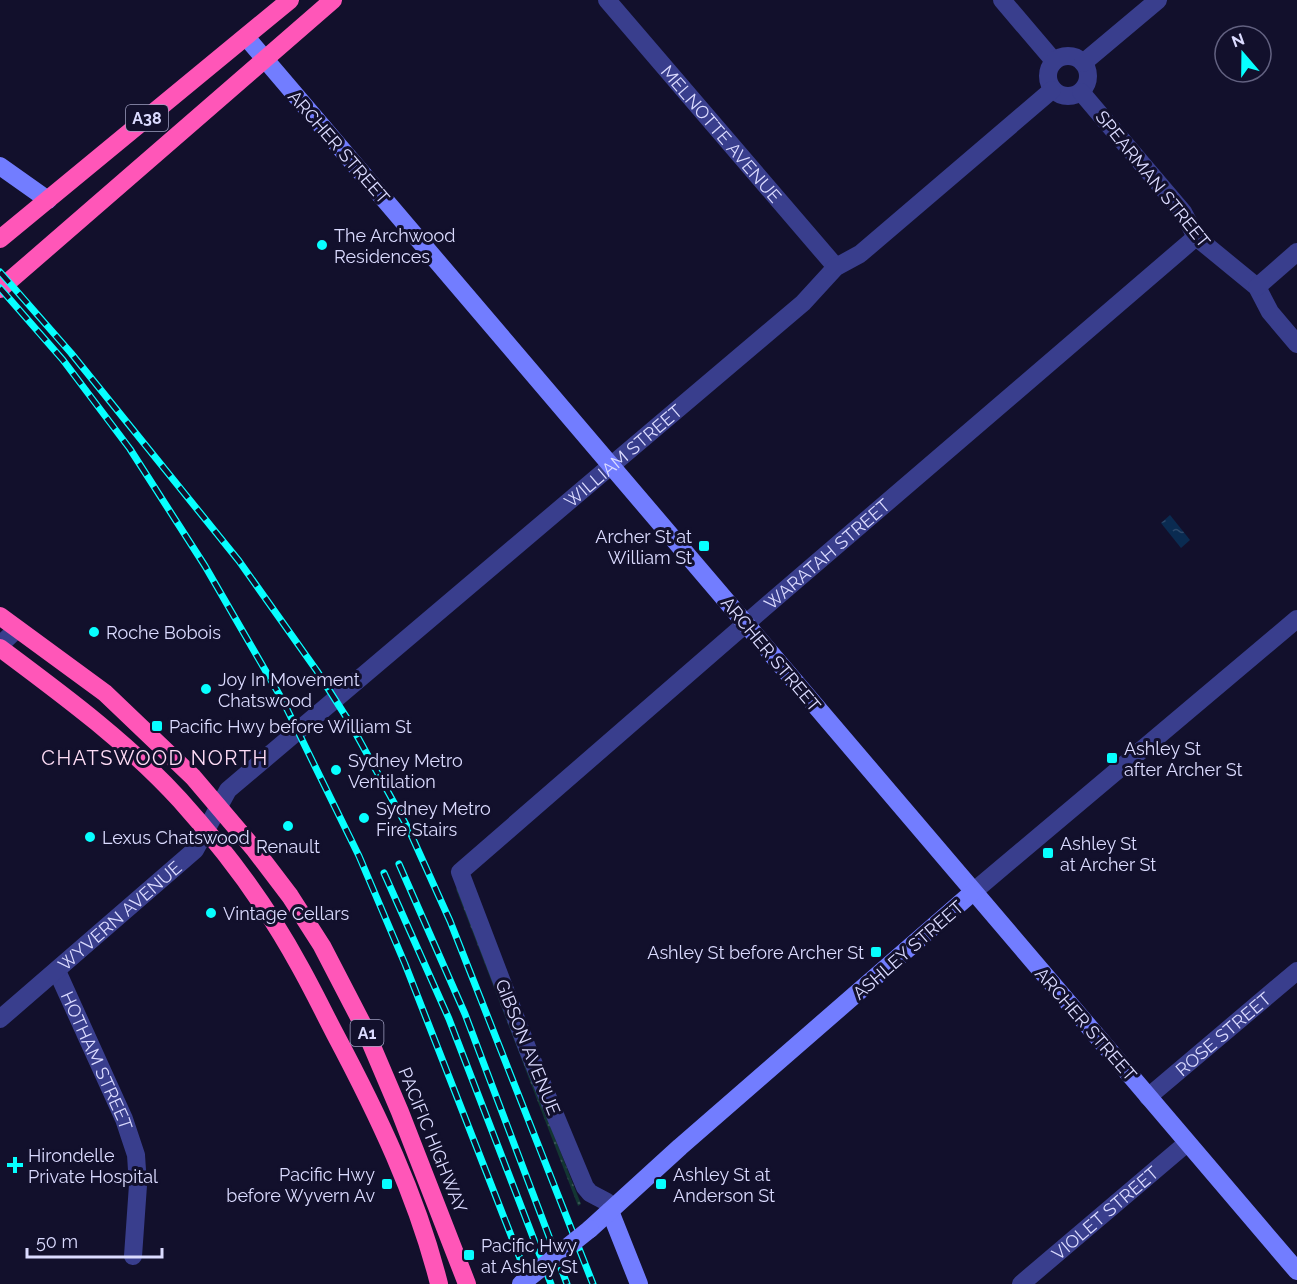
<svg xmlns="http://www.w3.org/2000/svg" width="1297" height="1284" font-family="Raleway,sans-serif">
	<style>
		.grass { fill: url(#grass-dots) }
		.water { fill: url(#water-ripples) }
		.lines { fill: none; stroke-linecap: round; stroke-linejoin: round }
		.street { stroke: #393e8d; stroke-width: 18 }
		.secondary { stroke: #727dff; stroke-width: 18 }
		.highway { stroke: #ff56b8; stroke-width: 18 }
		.rail-casing { stroke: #07ffff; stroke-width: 7 }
		.rail { stroke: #12102c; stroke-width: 4.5; stroke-dasharray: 14; stroke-linecap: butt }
		.secondary-bridge { stroke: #727dff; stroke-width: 18 }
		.poi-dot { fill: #07ffff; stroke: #12102c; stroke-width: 2 }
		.labels { text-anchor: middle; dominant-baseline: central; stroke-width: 6; stroke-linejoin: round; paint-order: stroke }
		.shield { fill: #12102c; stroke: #9f9ec0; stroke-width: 1.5 }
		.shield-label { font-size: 16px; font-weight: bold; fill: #dbdbff }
		.street-label { font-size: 18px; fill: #dbdbff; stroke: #12102c }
		.poi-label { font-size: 18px; fill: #dbdbff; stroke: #12102c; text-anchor: start }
		.neighbourhood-label { font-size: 20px; letter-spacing: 1.5px; fill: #ffddf6; stroke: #12102c }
	</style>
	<defs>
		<pattern id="grass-dots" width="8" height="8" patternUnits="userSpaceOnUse" patternTransform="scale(1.5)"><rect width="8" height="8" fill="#133632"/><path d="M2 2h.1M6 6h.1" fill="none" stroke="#355251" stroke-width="1.8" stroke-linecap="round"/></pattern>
		<pattern id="water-ripples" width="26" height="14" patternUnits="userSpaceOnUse" patternTransform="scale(1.5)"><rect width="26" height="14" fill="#0a2b51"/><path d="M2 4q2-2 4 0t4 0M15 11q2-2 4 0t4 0" fill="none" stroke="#2d496b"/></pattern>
	</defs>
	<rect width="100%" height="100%" fill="#12102c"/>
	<!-- grass -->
	<path class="grass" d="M457,888L581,1204L578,1206L456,889Z"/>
	<!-- water -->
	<path class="water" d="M1170,515L1190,540L1181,548L1161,523Z"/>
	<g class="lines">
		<!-- street -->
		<g class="street">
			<path id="s1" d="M607,0L836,267"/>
			<path d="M1002,0L1054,61"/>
			<circle cx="1068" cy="76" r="20"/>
			<path d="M1083,63L1158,0"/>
			<path d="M1081,92L1183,212L1196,237L1257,287L1270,312L1297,344"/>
			<path d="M1257,287L1297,252"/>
			<path d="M0,645L17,629"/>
			<path d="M973,892L1297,619"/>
			<path id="s2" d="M57,971L124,1119L136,1155L138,1185L133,1256"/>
			<path id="s3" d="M0,1019L195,850L228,790L803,303L836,267L860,254L1052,90"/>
			<path id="s4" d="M1148,1097L1297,971"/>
			<path id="s5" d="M610,1211L607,1202L590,1193L585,1187L528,1050L460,872L765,607L1196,237"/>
			<path id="s6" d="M1021,1284L1187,1143"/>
		</g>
		<!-- secondary -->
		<g class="secondary">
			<path d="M246,37L1297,1271"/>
			<path d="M0,166L48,200"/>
			<path d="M610,1211L639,1284"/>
			<path d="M590,1229L680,1147L973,892"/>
		</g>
		<!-- highway -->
		<g class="highway">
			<path d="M0,239L290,0"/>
			<path d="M0,289L333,0"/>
			<path d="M0,616L105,693L193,777L255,850L290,896L322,946L363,1025L400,1112L467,1284"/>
			<path d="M0,648C63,695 127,742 180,800C225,850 267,906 299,965C312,988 323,1011 335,1034C377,1113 417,1196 439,1284"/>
		</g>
		<!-- rail casing -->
		<g class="rail-casing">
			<g id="rail">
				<path d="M0,272L71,353L239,561L317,671L350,723L409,830L450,921L593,1284"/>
				<path d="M0,288L63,360L130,449L205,566L283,701L359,856L405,964L530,1284"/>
				<path d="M399,864L465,1014L567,1284"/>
				<path d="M384,873L449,1019L551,1284"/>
			</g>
		</g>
		<!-- rail -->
		<use href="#rail" class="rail"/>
		<!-- secondary-bridge -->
		<path class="secondary-bridge" d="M521,1284L590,1229"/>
	</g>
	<!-- markers -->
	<g class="poi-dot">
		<circle cx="322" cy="245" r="6"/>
		<rect x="698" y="540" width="12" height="12" rx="3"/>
		<circle cx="94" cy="632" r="6"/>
		<circle cx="206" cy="689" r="6"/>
		<rect x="151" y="720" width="12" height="12" rx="3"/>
		<rect x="1106" y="752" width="12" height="12" rx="3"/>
		<circle cx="336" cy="770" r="6"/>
		<circle cx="364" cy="818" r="6"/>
		<circle cx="288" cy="826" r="6"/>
		<circle cx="90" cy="837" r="6"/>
		<rect x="1042" y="847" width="12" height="12" rx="3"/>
		<circle cx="211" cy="913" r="6"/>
		<rect x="870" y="946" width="12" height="12" rx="3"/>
		<path d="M12 1156h6v6h6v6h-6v6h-6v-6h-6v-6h6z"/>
		<rect x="381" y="1178" width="12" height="12" rx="3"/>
		<rect x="655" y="1178" width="12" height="12" rx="3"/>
		<rect x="463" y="1249" width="12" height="12" rx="3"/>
	</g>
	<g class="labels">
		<!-- shield labels -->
		<g class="shield">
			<rect x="126" y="105" width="42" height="26" rx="4.5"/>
			<rect x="350.5" y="1020" width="33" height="26" rx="4.5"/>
		</g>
		<g class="shield-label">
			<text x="147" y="118">A38</text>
			<text x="367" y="1033">A1</text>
		</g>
		<!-- street labels -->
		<g class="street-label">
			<text stroke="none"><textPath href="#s1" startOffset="176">MELNOTTE AVENUE</textPath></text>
			<text transform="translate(339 147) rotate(49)">ARCHER STREET</text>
			<text transform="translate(1153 179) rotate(51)">SPEARMAN STREET</text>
			<text stroke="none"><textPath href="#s3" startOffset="844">WILLIAM STREET</textPath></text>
			<text stroke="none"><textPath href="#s5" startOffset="861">WARATAH STREET</textPath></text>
			<text transform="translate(771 654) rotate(50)">ARCHER STREET</text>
			<text stroke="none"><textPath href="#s3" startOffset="158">WYVERN AVENUE</textPath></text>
			<text transform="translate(908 950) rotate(-41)">ASHLEY STREET</text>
			<text transform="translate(1086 1024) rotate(49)">ARCHER STREET</text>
			<text stroke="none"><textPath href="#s4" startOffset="98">ROSE STREET</textPath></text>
			<text transform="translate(528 1047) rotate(68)">GIBSON AVENUE</text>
			<text stroke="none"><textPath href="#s2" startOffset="98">HOTHAM STREET</textPath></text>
			<text transform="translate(433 1140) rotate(68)">PACIFIC HIGHWAY</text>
			<text stroke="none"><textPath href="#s6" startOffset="110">VIOLET STREET</textPath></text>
		</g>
		<!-- poi labels -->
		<g class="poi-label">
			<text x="334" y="235">The Archwood<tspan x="334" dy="21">Residences</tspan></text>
			<text x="692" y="536" text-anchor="end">Archer St at<tspan x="692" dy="21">William St</tspan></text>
			<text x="106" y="632">Roche Bobois</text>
			<text x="218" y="679">Joy In Movement<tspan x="218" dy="21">Chatswood</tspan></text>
			<text x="169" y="726">Pacific Hwy before William St</text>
			<text x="1124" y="748">Ashley St<tspan x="1124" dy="21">after Archer St</tspan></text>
			<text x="348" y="760">Sydney Metro<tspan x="348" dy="21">Ventilation</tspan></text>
			<text x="376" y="808">Sydney Metro<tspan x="376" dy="21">Fire Stairs</tspan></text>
			<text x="102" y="837">Lexus Chatswood</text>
			<text x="1060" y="843">Ashley St<tspan x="1060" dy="21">at Archer St</tspan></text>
			<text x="288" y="846" text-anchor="middle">Renault</text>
			<text x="223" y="913">Vintage Cellars</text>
			<text x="864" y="952" text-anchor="end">Ashley St before Archer St</text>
			<text x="28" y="1155">Hirondelle<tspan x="28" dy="21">Private Hospital</tspan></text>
			<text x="375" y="1174" text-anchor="end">Pacific Hwy<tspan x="375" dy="21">before Wyvern Av</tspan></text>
			<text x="673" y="1174">Ashley St at<tspan x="673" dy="21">Anderson St</tspan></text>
			<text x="481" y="1245">Pacific Hwy<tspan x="481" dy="21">at Ashley St</tspan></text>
		</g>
		<!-- neighbourhood labels -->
		<g class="neighbourhood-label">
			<text x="155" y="758">CHATSWOOD NORTH</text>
		</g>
	</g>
	<!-- north arrow -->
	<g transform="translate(1243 54) rotate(340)"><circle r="28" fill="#12102c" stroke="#626180" stroke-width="1.5"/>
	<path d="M0-4.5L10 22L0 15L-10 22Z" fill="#07ffff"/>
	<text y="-9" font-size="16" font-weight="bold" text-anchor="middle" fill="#dbdbff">N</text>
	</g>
	<!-- scale -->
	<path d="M27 1248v9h135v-9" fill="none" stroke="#dbdbff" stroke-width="3"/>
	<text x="36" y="1248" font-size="18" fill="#dbdbff" stroke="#12102c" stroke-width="4.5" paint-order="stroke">50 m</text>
</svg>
